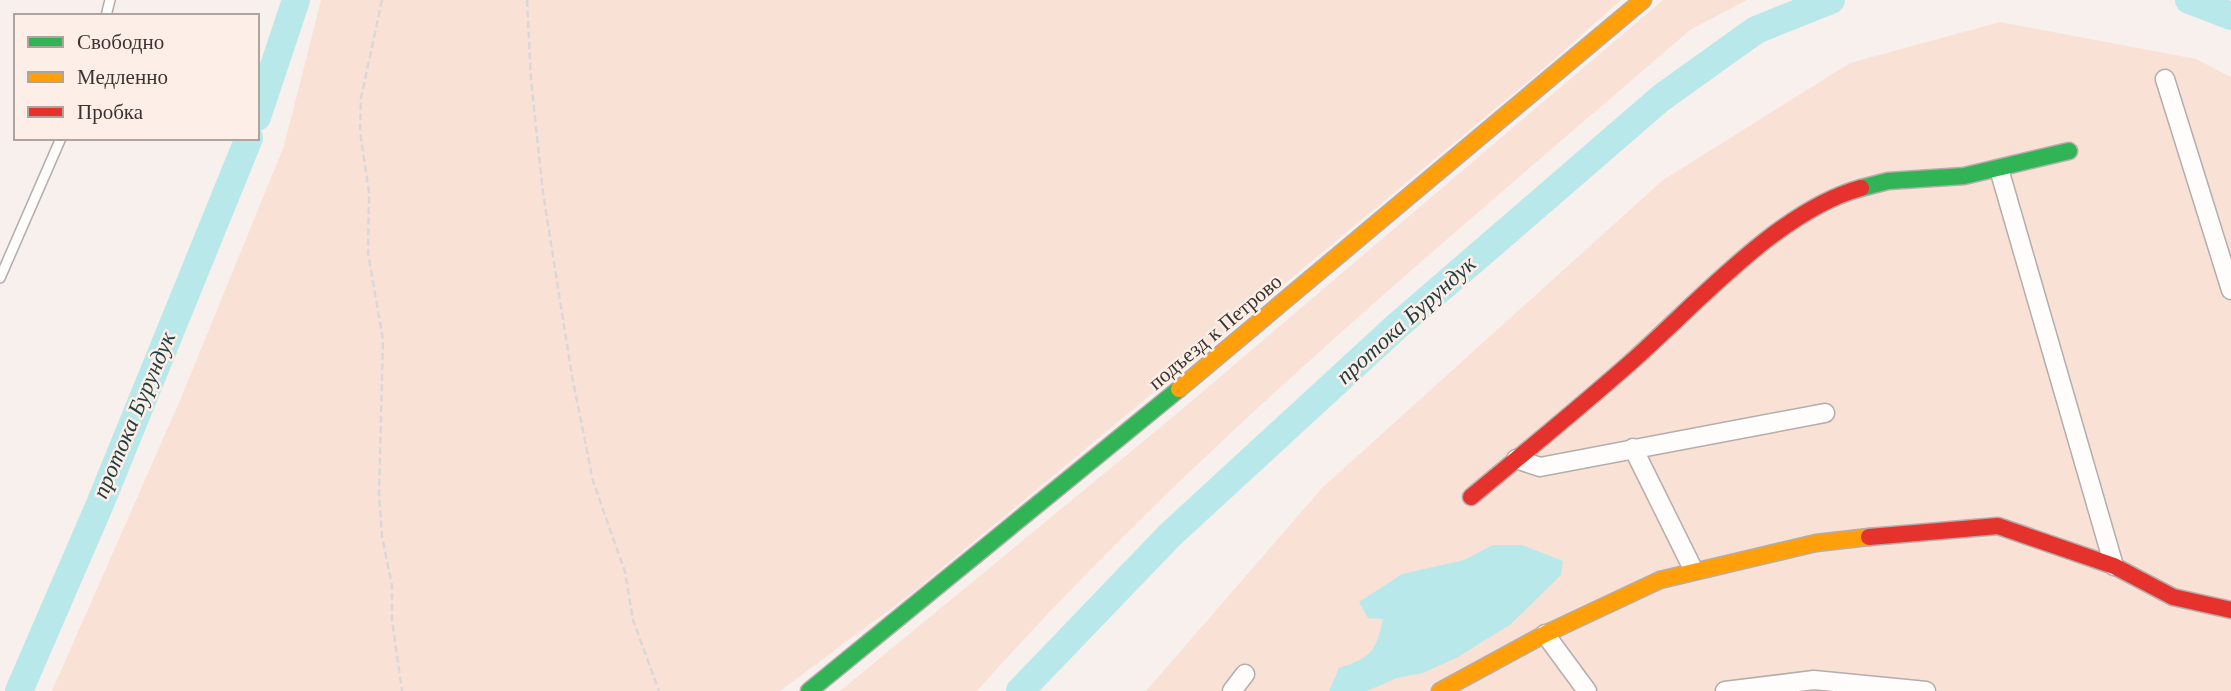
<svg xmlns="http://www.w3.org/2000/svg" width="2231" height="691" font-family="Georgia,serif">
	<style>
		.green { fill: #fae1d6 }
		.water { fill: #b9e8eb }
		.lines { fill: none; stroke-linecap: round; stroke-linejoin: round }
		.river { stroke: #b9e8eb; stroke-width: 28 }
		.lane-casing { stroke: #b4adab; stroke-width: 12 }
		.street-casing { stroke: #b4adab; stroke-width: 21 }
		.fast-casing { stroke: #b4adab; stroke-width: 19 }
		.slow-casing { stroke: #b4adab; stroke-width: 19 }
		.jam-casing { stroke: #b4adab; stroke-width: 19 }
		.path { stroke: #dad8d7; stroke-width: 2.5; stroke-dasharray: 7 3.5; stroke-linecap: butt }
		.lane { stroke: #fefdfc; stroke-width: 9 }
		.street { stroke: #fefdfc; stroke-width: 18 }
		.fast { stroke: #30b455; stroke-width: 16 }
		.slow { stroke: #ff9f0a; stroke-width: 16 }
		.jam { stroke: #e5322d; stroke-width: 16 }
		.labels { text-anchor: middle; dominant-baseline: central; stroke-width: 5; stroke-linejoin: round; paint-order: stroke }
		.street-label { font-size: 21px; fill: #3a3330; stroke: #fdeee7 }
		.water-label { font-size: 23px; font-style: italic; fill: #1c3e41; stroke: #fdeee7 }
	</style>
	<rect width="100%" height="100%" fill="#f8f0ec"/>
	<!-- green -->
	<g class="green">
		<path d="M321,0H1621L1543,69L913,592L780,691H52L181,398L284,146Z"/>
		<path d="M1663,0H1747L1690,30C1447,240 1190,451 977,691H840L1174,416Z"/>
		<path d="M2000,22L2196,59L2231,77V691H1146L1322,488L1663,180L1850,63Z"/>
	</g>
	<!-- water -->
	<path class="water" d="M1493,545H1522L1563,561L1561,575L1511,624L1458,657L1423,673L1397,678L1367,691H1329L1339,668C1370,658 1376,652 1383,619L1368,618L1359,602L1402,574L1464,560Z"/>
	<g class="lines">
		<!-- river -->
		<g class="river">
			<path d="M2189,0L2231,16"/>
			<path d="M257,117L296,0"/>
			<path d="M19,691L100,504L249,138"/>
			<path d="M1020,691L1170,535L1396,327L1661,98L1756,30L1831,0"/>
		</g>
		<!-- lane casing -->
		<g class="lane-casing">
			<g id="lane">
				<path d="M106,16L110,0"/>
				<path d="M0,278L61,138"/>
			</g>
		</g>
		<!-- street casing -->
		<g class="street-casing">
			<g id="street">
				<path d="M2165,79L2231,290"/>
				<path d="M1999,169L2114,566"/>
				<path d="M1633,448L1693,569"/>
				<path d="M1516,459L1540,467L1825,413"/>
				<path d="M1545,634L1587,691"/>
				<path d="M1232,691L1245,674"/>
				<path d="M1725,691L1814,680L1926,691"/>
			</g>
		</g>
		<!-- fast casing -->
		<g class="fast-casing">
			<g id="fast">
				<path d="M1861,188L1888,181L1964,176L2069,151"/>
				<path d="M809,691L1179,389"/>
			</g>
		</g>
		<!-- slow casing -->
		<g class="slow-casing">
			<g id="slow">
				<path d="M1179,389L1643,0"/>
				<path d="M1440,691L1545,634L1660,580L1816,543L1869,537"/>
			</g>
		</g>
		<!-- jam casing -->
		<g class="jam-casing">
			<g id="jam">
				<path d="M1471,497C1524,453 1578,409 1630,363C1695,306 1777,211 1861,188"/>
				<path d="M1869,537L1998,526L2114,566L2173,597L2231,610"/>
			</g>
		</g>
		<!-- path -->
		<g class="path">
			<path d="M382,0L361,98L360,131L369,193L368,253L383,340L379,494L382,536L392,586V620L402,691"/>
			<path d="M527,0L531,80L543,193L572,376L593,481L625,572L633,620L659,691"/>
		</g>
		<!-- lane -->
		<use href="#lane" class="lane"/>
		<!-- street -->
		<use href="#street" class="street"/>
		<!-- fast -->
		<use href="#fast" class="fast"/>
		<!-- slow -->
		<use href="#slow" class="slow"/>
		<!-- jam -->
		<use href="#jam" class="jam"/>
	</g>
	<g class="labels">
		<!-- street labels -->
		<g class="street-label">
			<text transform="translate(1215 332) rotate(-40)">подъезд к Петрово</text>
		</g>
		<!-- water labels -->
		<g class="water-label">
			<text transform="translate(1406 320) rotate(-42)">протока Бурундук</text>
			<text transform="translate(134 415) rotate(-67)">протока Бурундук</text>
		</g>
	</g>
	<!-- legend -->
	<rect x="14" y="14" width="245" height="126" fill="#fdeee7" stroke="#afa39e" stroke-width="2"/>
	<rect x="28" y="37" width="35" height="10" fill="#30b455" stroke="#afa39e" stroke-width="2"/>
	<text x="77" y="49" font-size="21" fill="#3a3330">Свободно</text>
	<rect x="28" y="72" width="35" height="10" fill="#ff9f0a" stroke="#afa39e" stroke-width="2"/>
	<text x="77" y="84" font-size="21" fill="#3a3330">Медленно</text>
	<rect x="28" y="107" width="35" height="10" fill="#e5322d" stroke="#afa39e" stroke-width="2"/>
	<text x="77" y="119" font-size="21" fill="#3a3330">Пробка</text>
</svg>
